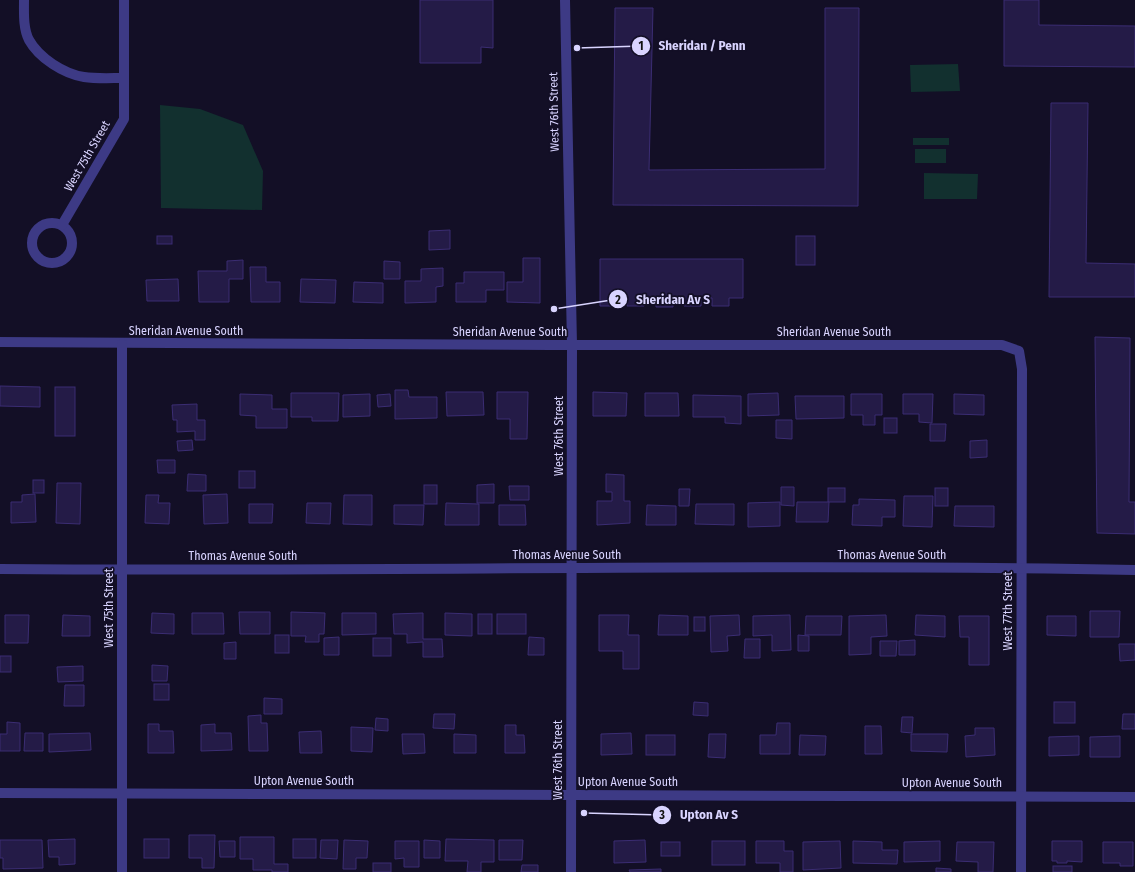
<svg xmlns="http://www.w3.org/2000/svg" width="1135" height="872" font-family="'Fira Sans Condensed',sans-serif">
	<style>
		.green { fill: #12302f }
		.building { fill: #241b47; stroke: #3b2d73 }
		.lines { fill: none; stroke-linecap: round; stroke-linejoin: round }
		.minor { stroke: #3d3a85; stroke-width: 10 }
		.labels { text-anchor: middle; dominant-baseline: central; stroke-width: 3.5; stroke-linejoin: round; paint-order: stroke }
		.street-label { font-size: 12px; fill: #d9d4ff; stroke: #130f26 }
		.leader { fill: none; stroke: #d9d4ff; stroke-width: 1.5 }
		.callout-dot { fill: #d9d4ff; stroke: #130f26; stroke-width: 1.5 }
		.mark-label { font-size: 12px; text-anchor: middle; font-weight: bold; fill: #111 }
		.callout-label { font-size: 13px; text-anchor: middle; font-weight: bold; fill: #d9d4ff; stroke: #130f26; stroke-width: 3.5; stroke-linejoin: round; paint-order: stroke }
	</style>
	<rect width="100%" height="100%" fill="#130f26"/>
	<!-- green -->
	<g class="green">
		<path d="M958,64L960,91L911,92L910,65Z"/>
		<path d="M160,105L200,109L243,125L263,171L262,210L161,208Z"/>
		<rect x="913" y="138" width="36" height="7"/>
		<rect x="915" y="149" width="31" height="14"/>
		<path d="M924,173L978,174L977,199H924Z"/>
	</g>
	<!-- building -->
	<g class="building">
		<path d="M420,0H493V48L481,47V63H420Z"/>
		<path d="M1004,0H1039V25L1135,26V67L1004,66Z"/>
		<path d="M615,8H653L649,170L825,169V8H859L858,206L613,205Z"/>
		<path d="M1051,103H1088L1086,263L1135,264V297H1049Z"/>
		<path d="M450,230V249L429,250V231Z"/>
		<rect x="157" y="236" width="15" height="8"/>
		<rect x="796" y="236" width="19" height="29"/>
		<path d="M523,258H540V303L507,302V282H523Z"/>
		<path d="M600,259H743V298H729V306H712V298H701V306H684V297H673V307H656V298H644V306H627V297H616V306H600Z"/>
		<path d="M243,260V279H229V302H199L198,271H227V261Z"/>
		<path d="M384,261L400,262V279H384Z"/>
		<path d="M250,267H266V282H280V302H251Z"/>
		<path d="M443,268V286L436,287V302L405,303V281H421V269Z"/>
		<path d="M464,272H504V290H486V302H456V283H464Z"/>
		<path d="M178,279L179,301H147L146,280Z"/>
		<path d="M301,279L336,280L335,303L300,302Z"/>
		<path d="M354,282L383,283V303L353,302Z"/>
		<path d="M1095,337L1130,338L1129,502H1135V534L1097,533Z"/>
		<path d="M0,386L40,387V407L0,406Z"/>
		<rect x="55" y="387" width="20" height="49"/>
		<path d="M395,390H408L409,397H437V418L395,419Z"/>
		<path d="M446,392H483L484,415L447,416Z"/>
		<path d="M497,392H528L527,439H510V419H497Z"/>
		<path d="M593,392L627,393L626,416H593Z"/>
		<path d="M291,393H339L338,421H312V417H291Z"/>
		<path d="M645,393H678L679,416H645Z"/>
		<path d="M778,393L779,415L748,416V394Z"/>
		<path d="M240,394L272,395V409H287V428H256V416L240,415Z"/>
		<path d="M370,394V416L343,417V395Z"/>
		<path d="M390,394L391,406L378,407L377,395Z"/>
		<path d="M851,394H882V415H875V425H863V415H851Z"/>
		<path d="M903,394H933L932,423L919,422V414H903Z"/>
		<path d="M954,394L984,395V415L954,414Z"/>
		<path d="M693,395L741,396V424L725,423V417H693Z"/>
		<path d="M795,396H844V418L796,419Z"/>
		<path d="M197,404V420H205V440H195V431L177,432V420H173L172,405Z"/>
		<rect x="884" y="418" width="13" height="15"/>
		<path d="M776,420H792V439L776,438Z"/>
		<path d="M930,424H946L945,441H930Z"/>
		<path d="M192,440L193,450L178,451L177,441Z"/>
		<path d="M987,440V457L970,458V441Z"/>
		<path d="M157,460H175V473H158Z"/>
		<rect x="239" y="471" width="16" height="17"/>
		<path d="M188,474L206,475V491H187Z"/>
		<path d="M606,474L624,475V501H630V523L597,525V501H612V492H606Z"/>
		<rect x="33" y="480" width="11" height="13"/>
		<path d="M57,483H81L80,524L56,523Z"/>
		<path d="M494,484V503H477V485Z"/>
		<rect x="424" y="485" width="13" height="19"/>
		<path d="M509,486H529V500H510Z"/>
		<path d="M781,487H794V506L781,505Z"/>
		<rect x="828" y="488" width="17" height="14"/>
		<rect x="935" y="488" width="13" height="18"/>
		<path d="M679,489H690L689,506H679Z"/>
		<path d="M35,494L36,522L11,523V502H22V495Z"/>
		<path d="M227,494L228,523L204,524L203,495Z"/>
		<path d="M146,495H159L158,503H170L169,524L145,523Z"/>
		<path d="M344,495H372V525L343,524Z"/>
		<path d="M904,496H933L932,527L903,526Z"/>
		<path d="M859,499L895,500V517H882V526L852,525L853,505H859Z"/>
		<path d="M780,502V526L748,527V503Z"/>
		<path d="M797,502H829L828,522H796Z"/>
		<path d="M307,503H331L330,524L306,523Z"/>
		<path d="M446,503L479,504V525H445Z"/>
		<path d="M249,504H273L272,523H249Z"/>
		<path d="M696,504H734V525L695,524Z"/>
		<path d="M394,505H424L423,525L394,524Z"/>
		<path d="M499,505H525L526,525H499Z"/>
		<path d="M647,505L676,506V525H646Z"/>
		<path d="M955,506H994V527L954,526Z"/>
		<path d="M1090,611H1120L1119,637H1090Z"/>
		<path d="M239,612H270V634H240Z"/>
		<path d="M291,612L325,613L324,634H319V642H305L306,636H291Z"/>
		<path d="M152,613L174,614V634L151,633Z"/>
		<path d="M192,613H223L224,634H192Z"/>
		<path d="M342,613H376V634L342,635Z"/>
		<path d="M423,613V639H442L443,657H423V642L407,643V634H394L393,614Z"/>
		<path d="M445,613L472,614V636L445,635Z"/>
		<rect x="478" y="614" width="14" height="20"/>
		<rect x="497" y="614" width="29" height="20"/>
		<path d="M5,615H29L28,643H5Z"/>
		<path d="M63,615L90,616V636H62Z"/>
		<path d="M599,615H629L628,635H639V669H623V651H599Z"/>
		<path d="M659,615L688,616V635H658Z"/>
		<path d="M739,615L740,635L727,636L728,651L711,652L710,616Z"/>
		<path d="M790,615L791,650L772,651V635L753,636V616Z"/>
		<path d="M886,615L887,636L871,637V654L849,655V616Z"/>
		<path d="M916,615L945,616V637L915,635Z"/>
		<path d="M806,616H842L841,635H805Z"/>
		<path d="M959,616H989V665H969V637H960Z"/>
		<path d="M1047,616H1076V636L1047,635Z"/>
		<rect x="694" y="617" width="11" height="14"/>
		<rect x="275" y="635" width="14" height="18"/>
		<path d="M798,635L809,636V651H798Z"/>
		<path d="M339,637V655H324V638Z"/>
		<path d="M529,637L544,638V655H528Z"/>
		<rect x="373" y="638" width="18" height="18"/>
		<path d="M745,639H760V658H744Z"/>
		<path d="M915,640V655H899V641Z"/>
		<path d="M880,641H897L896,656H880Z"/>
		<path d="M236,642V659H224V643Z"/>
		<path d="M1119,644H1135V660L1120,661Z"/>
		<rect x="0" y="656" width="11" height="16"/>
		<path d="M152,665L168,666L167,681H152Z"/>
		<path d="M83,666V681L58,682L57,667Z"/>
		<rect x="154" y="684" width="15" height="16"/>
		<path d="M65,685H84V706H64Z"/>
		<path d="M264,698L282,699V714H264Z"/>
		<path d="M694,702L708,703V716L693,715Z"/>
		<rect x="1054" y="702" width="21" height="21"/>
		<path d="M434,714H455L454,729L433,728Z"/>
		<path d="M1123,714H1135V729H1122Z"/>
		<path d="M261,715V723H267L268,751H249L248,716Z"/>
		<path d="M902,717H913L912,733L901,732Z"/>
		<path d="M376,718L388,719V731L375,730Z"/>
		<path d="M7,722L20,723V751H0V734H7Z"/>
		<path d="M777,723H790V754H760V735H776Z"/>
		<path d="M148,724H159V731H173L174,753H148Z"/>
		<path d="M215,724V733H231L232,750L201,751V725Z"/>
		<path d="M505,725H516V735H524L525,753H505Z"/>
		<path d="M865,726H881L882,754H865Z"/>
		<path d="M351,727L373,728L372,752L351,751Z"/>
		<path d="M975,728H994L995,755L966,757L965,736L975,735Z"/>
		<path d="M321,731L322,753H300L299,732Z"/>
		<path d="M25,733H43V751H24Z"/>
		<path d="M90,733L91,750L49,752V734Z"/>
		<path d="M631,733L632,754L601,755V734Z"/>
		<path d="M402,734H424L425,753L403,754Z"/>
		<path d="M454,734L476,735V753H454Z"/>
		<path d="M709,734H726L725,758L708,757Z"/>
		<path d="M911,734H948L947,752L911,751Z"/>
		<rect x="646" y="735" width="29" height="20"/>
		<path d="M800,735L826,736L825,755H799Z"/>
		<path d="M1079,736V755L1049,756V737Z"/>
		<path d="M1120,736V757H1090V737Z"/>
		<path d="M189,835H215L214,868H202V858H189Z"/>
		<path d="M240,837H274V864H288V872H272V870H253V859H240Z"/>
		<path d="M75,839V864L59,865V857H49L48,840Z"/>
		<rect x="144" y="839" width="25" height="19"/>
		<rect x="293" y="839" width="23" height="19"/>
		<path d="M446,839L494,840V862H481V872H467L468,861H445Z"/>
		<path d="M0,840H42L43,868L3,869V858H0Z"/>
		<path d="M321,840H338L337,859L320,858Z"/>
		<path d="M344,840L368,841L367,858H356V869H343Z"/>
		<path d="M424,840L440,841V858H424Z"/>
		<path d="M499,840H523L522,860H499Z"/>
		<path d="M645,840L646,862L614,863V841Z"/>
		<path d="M219,841H235V857H220Z"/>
		<path d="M395,841H419V867H404V858L395,859Z"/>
		<rect x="712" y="841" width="33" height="24"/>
		<path d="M756,841H784V851H793V872H780V863H756Z"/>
		<path d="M840,841L841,868L803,870V842Z"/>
		<path d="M853,841L882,842V850H898L897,864L853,863Z"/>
		<path d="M940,841V861L904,862V842Z"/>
		<path d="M1052,841H1082V862L1067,861V863H1057V861H1052Z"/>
		<rect x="661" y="842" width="19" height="14"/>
		<path d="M957,842H994L993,872H978V862L956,861Z"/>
		<path d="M1103,842H1133V866H1120V863H1103Z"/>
		<rect x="373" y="863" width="18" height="9"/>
		<path d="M522,865H538V872H521Z"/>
		<rect x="1053" y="866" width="19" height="6"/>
		<path d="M936,868L951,869V872H936Z"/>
		<path d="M661,869V872H630L629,870Z"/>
	</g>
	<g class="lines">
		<!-- minor -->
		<g class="minor">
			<path d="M24,0C24,13 23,28 29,40C39,58 64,74 84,77C97,79 111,78 124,78"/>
			<path d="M565,0L572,345L571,872"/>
			<circle cx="52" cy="243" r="20"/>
			<path d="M62,225L124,119V0"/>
			<path d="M0,342L551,345H1002L1019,351L1022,369L1021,872"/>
			<path d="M0,569C378,572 757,563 1135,570"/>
			<path d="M0,793L1135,797"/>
			<path d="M122,872V344"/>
		</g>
	</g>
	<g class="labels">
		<!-- street labels -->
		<g class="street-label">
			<text transform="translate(554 112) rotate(-91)">West 76th Street</text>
			<text transform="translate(87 156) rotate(-60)">West 75th Street</text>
			<text x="186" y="331">Sheridan Avenue South</text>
			<text x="510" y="332">Sheridan Avenue South</text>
			<text x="834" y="332">Sheridan Avenue South</text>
			<text transform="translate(559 436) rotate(-90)">West 76th Street</text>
			<text x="567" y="555">Thomas Avenue South</text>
			<text x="892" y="555">Thomas Avenue South</text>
			<text x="243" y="556">Thomas Avenue South</text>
			<text transform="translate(109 608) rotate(-90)">West 75th Street</text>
			<text transform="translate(1008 611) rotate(-90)">West 77th Street</text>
			<text transform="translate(558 760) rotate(-90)">West 76th Street</text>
			<text x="304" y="781">Upton Avenue South</text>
			<text x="628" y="782">Upton Avenue South</text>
			<text x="952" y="783">Upton Avenue South</text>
		</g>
	</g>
	<!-- callouts -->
	<path class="leader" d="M577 48L641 46M554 309L618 299M584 813L662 815"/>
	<g class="callout-dot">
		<circle cx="577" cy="48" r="4"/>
		<circle cx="554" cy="309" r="4"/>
		<circle cx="584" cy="813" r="4"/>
		<circle cx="641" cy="46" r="10"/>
		<circle cx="618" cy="299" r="10"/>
		<circle cx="662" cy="815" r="10"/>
	</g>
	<g class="mark-label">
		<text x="641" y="50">1</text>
		<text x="618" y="304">2</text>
		<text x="662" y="819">3</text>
	</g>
	<g class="callout-label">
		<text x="702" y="50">Sheridan / Penn</text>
		<text x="673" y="304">Sheridan Av S</text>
		<text x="709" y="819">Upton Av S</text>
	</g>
</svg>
